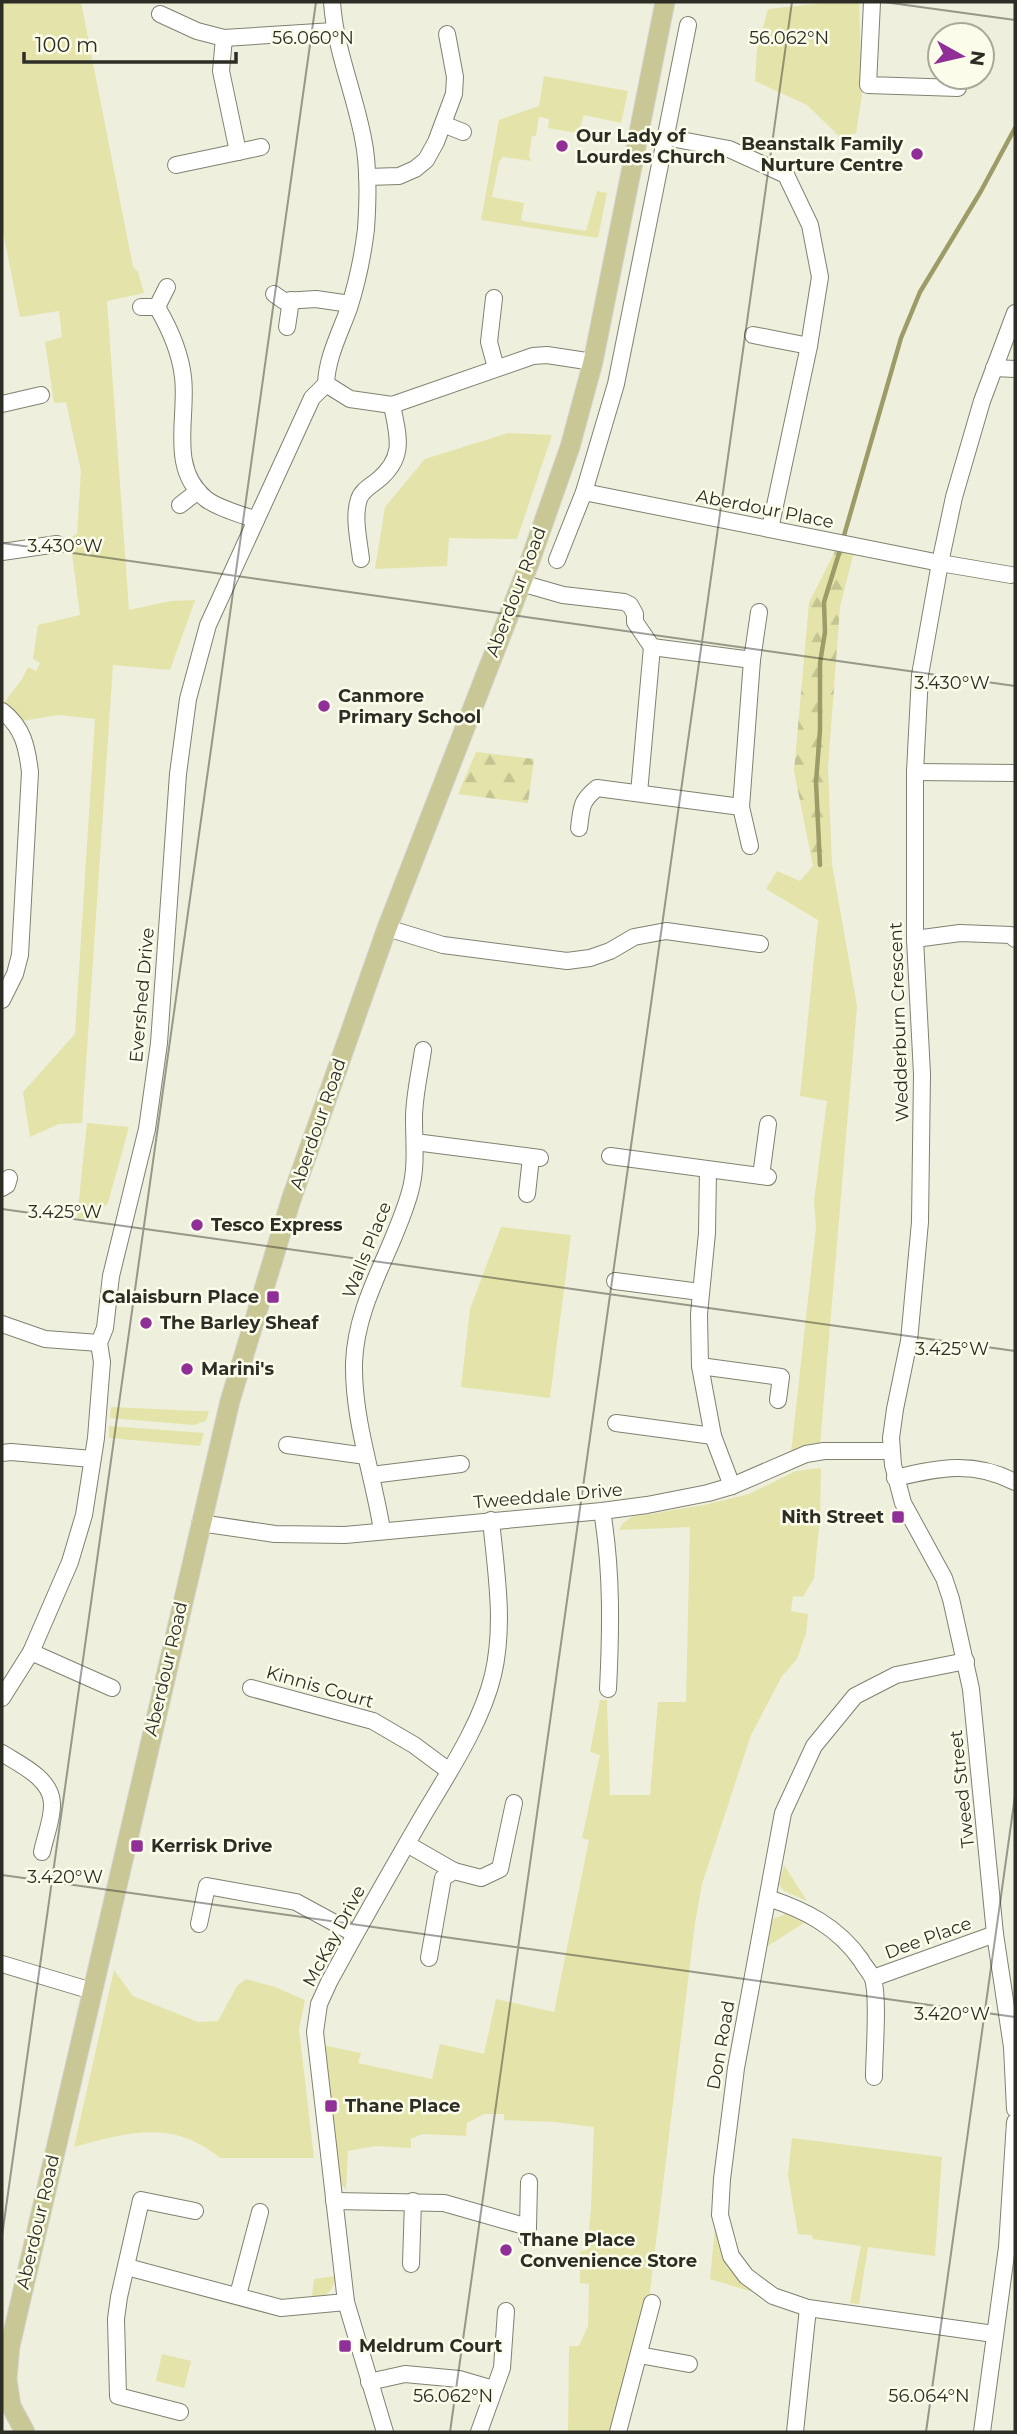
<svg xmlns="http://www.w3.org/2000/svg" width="1017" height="2434" font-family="Montserrat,sans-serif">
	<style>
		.green { fill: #e4e4aa }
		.forest { fill: url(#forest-firs) }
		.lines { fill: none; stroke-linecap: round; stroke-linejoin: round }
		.stream { stroke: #9c9c68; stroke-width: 4.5 }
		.minor-casing { stroke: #818171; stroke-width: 18 }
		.major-casing { stroke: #d5d5d4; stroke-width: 21 }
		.minor { stroke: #fff; stroke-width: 16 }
		.major { stroke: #c8c795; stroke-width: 19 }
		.ticks { fill: none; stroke: #2d2d26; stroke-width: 2; stroke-opacity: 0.45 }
		.poi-dot { fill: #902f97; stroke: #fbfce9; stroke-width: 2.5 }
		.labels { text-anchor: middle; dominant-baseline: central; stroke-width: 5; stroke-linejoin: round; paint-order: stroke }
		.poi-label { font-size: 18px; font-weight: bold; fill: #2d2d26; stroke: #fbfce9; text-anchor: start }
		.street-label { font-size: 18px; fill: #2d2d26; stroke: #fbfce9 }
		.ticks-label { font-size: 18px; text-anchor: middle; fill: #2d2d26; stroke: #fbfce9; stroke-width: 5; stroke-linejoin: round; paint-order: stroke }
	</style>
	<defs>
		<pattern id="forest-firs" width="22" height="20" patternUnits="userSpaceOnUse" patternTransform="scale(1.75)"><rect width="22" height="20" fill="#e4e4aa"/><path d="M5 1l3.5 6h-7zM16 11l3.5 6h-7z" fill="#c4c492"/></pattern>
	</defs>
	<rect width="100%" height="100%" fill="#eeefdc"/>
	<!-- green -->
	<g class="green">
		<path d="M2,2H81L133,267L138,272L144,293L107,301L129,610L171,601L195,600L170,670L113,665L82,1123L59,1124L30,1137L23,1092L75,1034L95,719L58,715L22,721L4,703L22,679L28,667L36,671L40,663L33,659L38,625L80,615L70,538L77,534L81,471L66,402L54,403L45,342L62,337L59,311L20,317L2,227Z"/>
		<path d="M836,2H859L862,95L856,133L841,138L807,105L755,81L757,50L768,9Z"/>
		<path d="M544,76L628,91L621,123L584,115L578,133L548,128L549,119L539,117L536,136H532L529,156L531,161L503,157L499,162L492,197L524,203L521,220L523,221L586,231L597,191L607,193L598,238L481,220L499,120L539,106Z"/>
		<path d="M508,433L552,435L517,539L449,538L447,566L375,569L385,507L425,459Z"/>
		<path d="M832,864L857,1006L820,1445L791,1453L816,1227L814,1201L827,1101L800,1096L818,920L766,889L777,871L800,881L813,866Z"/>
		<path d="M87,1123L129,1127L108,1203L103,1207L99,1220L77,1218Z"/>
		<path d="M501,1227L571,1235L550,1398L461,1387L470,1309Z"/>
		<path d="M111,1407L198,1411H209L206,1421L194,1425L110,1418Z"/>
		<path d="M109,1426L204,1433L200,1446L109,1438Z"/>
		<path d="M821,1468L820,1517L814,1578L803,1597L793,1596L791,1611L808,1614L806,1633L797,1659L782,1676L751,1735L702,1884L695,1923L650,2291L645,2323L613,2432H568L569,2346H579L588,2326L589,2284L580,2283V2251L587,2250L591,2208L594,2127L555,2122L504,2120V2114H484L467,2123L466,2136L422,2134L411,2139V2148L375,2146L348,2151L346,2190L338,2180L322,2045L361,2053L358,2063L432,2079L440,2044L484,2054L496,1999L554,2012L589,1840L582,1838L600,1755L590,1752L600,1700H607L610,1795H650L658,1702H686L690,1527L619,1530L623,1523L632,1517L704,1505L749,1494L796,1471Z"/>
		<path d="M784,1865L807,1901L784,1891L779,1884Z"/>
		<path d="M786,1914L804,1923L766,1947L773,1919Z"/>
		<path d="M114,1970L133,1996L198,2022L218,2021L237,1986L246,1979L275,1987L305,2000L299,2029L314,2158H220C173,2119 128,2132 74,2147Z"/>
		<path d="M792,2138L942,2157L935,2256L868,2247L859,2304L850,2303L861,2246L813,2239L812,2235L798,2234L788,2175Z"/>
		<path d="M715,2229L725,2257L753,2289V2292L710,2279Z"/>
		<path d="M336,2276C334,2289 326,2300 312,2296L314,2279Z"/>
		<path d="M162,2354L191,2361L184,2388L156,2381Z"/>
	</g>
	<!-- forest -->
	<g class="forest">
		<path d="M836,549L854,552L840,607L828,768L832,864L813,866L794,771L809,603Z"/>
		<path d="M476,752L534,759L528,803L458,794Z"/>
	</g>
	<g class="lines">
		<!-- stream -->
		<g class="stream">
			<path d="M843,539L901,338L920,292L981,191L1015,128"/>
			<path d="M820,865L816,782L820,730V663L825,632L824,602L841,547"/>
		</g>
		<!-- minor casing -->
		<g class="minor-casing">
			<g id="minor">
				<path d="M872,2L868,85L958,88"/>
				<path d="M160,14L197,31L224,38L334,31"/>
				<path d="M443,124L463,132"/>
				<path d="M665,137L729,149L786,175L810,225L820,277L809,346L770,529"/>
				<path d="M238,152L261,147"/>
				<path d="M176,165L238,152L221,71L224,38"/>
				<path d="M367,177L399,176L415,169L426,160L436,142L454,94L455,77L447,34"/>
				<path d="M274,294L284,301L316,299L350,304"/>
				<path d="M494,298L489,342L496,368"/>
				<path d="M141,307H157C170,329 180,351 183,377C188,417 168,468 206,499C219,509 241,514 256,520"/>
				<path d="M157,307L167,287"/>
				<path d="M1015,313L982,401L954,497L940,563L920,675L915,772V939L922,1074L920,1222L909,1341L895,1409L891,1438L893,1465L903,1503L944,1578L951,1599L971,1689L995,1934L1012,2047L1015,2109"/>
				<path d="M287,327L291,300"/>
				<path d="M753,335L809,346"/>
				<path d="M994,368L1015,369"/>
				<path d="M326,384L350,399L392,405L533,356L547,355L593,362"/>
				<path d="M2,404L41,395"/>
				<path d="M584,492L940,563L1011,575"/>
				<path d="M180,505L198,491"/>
				<path d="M2,552L57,544"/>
				<path d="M361,559C359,541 353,517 359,499C362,490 371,486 378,480C406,457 398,436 392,405"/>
				<path d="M557,560L584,492L616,384L688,25"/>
				<path d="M521,583L563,595L624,602L630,605L635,614V622L652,647L639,793"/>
				<path d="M652,647L752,660"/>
				<path d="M2,711C23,727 27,747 30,772L20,955L15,974L2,1000"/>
				<path d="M915,772L1015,773"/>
				<path d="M741,807L752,660L759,612"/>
				<path d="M579,828C582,807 580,802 597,788L741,807L750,846"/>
				<path d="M387,928L443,945L567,961L590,958L610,951L634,937L666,931L760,944"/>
				<path d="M915,939L960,933L1011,935L1015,939"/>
				<path d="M415,1142L540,1158"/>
				<path d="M610,1156L768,1177"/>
				<path d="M708,1170L707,1233L699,1314L700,1366L713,1436L732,1486"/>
				<path d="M761,1176L768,1124"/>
				<path d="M2,1188L7,1185L9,1178"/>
				<path d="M527,1194L531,1157"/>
				<path d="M615,1281L700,1292"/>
				<path d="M2,1324L45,1339L99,1343"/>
				<path d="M700,1366L781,1377L778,1400"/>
				<path d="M616,1423L713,1436"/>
				<path d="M287,1445L366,1456"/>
				<path d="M2,1453L11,1452L92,1459"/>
				<path d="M371,1475L461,1464"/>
				<path d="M895,1478C939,1468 973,1460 1015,1482"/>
				<path d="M602,1511C612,1570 611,1629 608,1689"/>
				<path d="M200,1523L275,1534L345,1535L602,1511L647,1505L708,1493L732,1486L806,1454L824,1451H891"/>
				<path d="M382,1530C373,1474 353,1420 354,1363C356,1301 394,1250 410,1192C417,1167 414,1144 414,1118C414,1096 420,1072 423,1050"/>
				<path d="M31,1652L112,1688"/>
				<path d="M966,1661L896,1675L855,1696L814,1746L783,1813L736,2068L722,2179L720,2215L731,2256L746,2276L773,2296L808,2308L994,2334"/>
				<path d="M251,1688L373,1721L414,1745L449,1771"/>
				<path d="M2,1698L31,1652L70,1562L84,1515L96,1438L100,1387L102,1362L99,1343L105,1328L111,1276L147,1129L159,1043L178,774L188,699L208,625L312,398L326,384C327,357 340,333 349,308C357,283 363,254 366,229C368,200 369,166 363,138C354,91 335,49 332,2"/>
				<path d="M2,1753C19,1764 51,1778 52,1803C53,1818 45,1837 42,1852"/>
				<path d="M407,1844L454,1871"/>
				<path d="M768,1898C805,1910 838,1927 861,1960C864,1966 871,1973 873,1979C879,1998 874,2054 874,2077"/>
				<path d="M199,1924L207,1886L296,1902L355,1934"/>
				<path d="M429,1958L443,1878L454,1871L481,1878L500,1869L514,1803"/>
				<path d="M2,1964L92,1991"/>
				<path d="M873,1978L995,1934"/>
				<path d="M334,2201L444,2203L528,2227L527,2237"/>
				<path d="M528,2227L529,2182"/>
				<path d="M411,2264L413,2201"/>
				<path d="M127,2267L281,2308L346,2302"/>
				<path d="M238,2295L260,2212"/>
				<path d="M639,2355L689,2364"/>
				<path d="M369,2382L405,2374L459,2379L493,2389"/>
				<path d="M180,2412L118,2396L116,2319L119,2297L141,2200L195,2211"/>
				<path d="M385,2432L346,2302L315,2032L319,2004L329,1982C360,1925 392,1869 424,1814C449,1772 482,1722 493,1675C505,1624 496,1572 491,1520"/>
				<path d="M479,2432L502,2368L506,2311"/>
				<path d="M618,2432L652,2303"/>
				<path d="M795,2432L808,2308"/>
				<path d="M982,2432L1007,2247L1015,2122"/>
			</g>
		</g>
		<!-- major casing -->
		<g class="major-casing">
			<g id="major">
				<path d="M2,2400L11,2406L25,2432"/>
				<path d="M11,2406L7,2379L10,2346L230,1401L291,1200L387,928L530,561L570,447L593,362L665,2"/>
			</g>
		</g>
		<!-- minor -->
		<use href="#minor" class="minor"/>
		<!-- major -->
		<use href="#major" class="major"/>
	</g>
	<!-- ticks -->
	<path class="ticks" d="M884,2L1015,20M2,543L1015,686M2,1209L1015,1351M2,1875L1015,2017M2,2236L316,2M450,2432L792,2M926,2432L1015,1796"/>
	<!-- markers -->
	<g class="poi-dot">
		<circle cx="562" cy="146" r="7"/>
		<circle cx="917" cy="154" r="7"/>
		<circle cx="324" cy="706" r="7"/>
		<circle cx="197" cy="1225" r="7"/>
		<rect x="266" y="1290" width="14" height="14" rx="3.5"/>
		<circle cx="146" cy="1323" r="7"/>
		<circle cx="187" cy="1369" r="7"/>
		<rect x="891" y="1510" width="14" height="14" rx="3.5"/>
		<rect x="130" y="1839" width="14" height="14" rx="3.5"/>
		<rect x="324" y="2099" width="14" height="14" rx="3.5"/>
		<circle cx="506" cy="2250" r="7"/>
		<rect x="338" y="2339" width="14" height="14" rx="3.5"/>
	</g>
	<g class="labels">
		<!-- poi labels -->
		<g class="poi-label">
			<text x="576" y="136">Our Lady of<tspan x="576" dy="21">Lourdes Church</tspan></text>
			<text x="903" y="144" text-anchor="end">Beanstalk Family<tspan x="903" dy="21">Nurture Centre</tspan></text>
			<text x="338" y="696">Canmore<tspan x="338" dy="21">Primary School</tspan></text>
			<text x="211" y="1225">Tesco Express</text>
			<text x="259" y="1297" text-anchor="end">Calaisburn Place</text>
			<text x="160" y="1323">The Barley Sheaf</text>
			<text x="201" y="1369">Marini's</text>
			<text x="884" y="1517" text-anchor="end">Nith Street</text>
			<text x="151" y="1846">Kerrisk Drive</text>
			<text x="345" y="2106">Thane Place</text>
			<text x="520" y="2240">Thane Place<tspan x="520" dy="21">Convenience Store</tspan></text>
			<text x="359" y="2346">Meldrum Court</text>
		</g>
		<!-- street labels -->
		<g class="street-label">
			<text transform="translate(765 509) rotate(11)">Aberdour Place</text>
			<text transform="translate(516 592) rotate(-69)">Aberdour Road</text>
			<text transform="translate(142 995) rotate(-85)">Evershed Drive</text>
			<text transform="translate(899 1022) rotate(-92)">Wedderburn Crescent</text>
			<text transform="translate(318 1124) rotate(-71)">Aberdour Road</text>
			<text transform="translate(367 1250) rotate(-68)">Walls Place</text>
			<text transform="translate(548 1496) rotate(-5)">Tweeddale Drive</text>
			<text transform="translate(166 1669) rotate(-77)">Aberdour Road</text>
			<text transform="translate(320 1687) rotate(16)">Kinnis Court</text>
			<text transform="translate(962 1789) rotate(-96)">Tweed Street</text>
			<text transform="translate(334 1936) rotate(-62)">McKay Drive</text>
			<text transform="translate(928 1938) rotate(-20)">Dee Place</text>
			<text transform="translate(721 2045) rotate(-80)">Don Road</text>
			<text transform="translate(38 2222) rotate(-77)">Aberdour Road</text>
		</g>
	</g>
	<g class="ticks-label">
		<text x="313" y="44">56.060°N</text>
		<text x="789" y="44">56.062°N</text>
		<text x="65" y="552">3.430°W</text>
		<text x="952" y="689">3.430°W</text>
		<text x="65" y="1218">3.425°W</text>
		<text x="952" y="1355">3.425°W</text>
		<text x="65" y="1883">3.420°W</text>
		<text x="952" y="2020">3.420°W</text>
		<text x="453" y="2402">56.062°N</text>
		<text x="929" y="2402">56.064°N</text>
	</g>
	<!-- border -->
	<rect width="1017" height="2434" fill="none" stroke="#2d2d26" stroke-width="7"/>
	<!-- north arrow -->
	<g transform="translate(961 56) rotate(98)"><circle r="33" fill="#fbfce9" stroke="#a9a99b" stroke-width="2"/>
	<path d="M0-5L12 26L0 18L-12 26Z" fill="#902f97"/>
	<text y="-10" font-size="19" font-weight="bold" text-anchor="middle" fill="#2d2d26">N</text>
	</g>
	<!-- scale -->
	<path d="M24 52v10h212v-10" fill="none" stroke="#2d2d26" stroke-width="3.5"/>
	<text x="35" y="52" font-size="21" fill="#2d2d26" stroke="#fbfce9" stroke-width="5" paint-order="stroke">100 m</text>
</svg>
